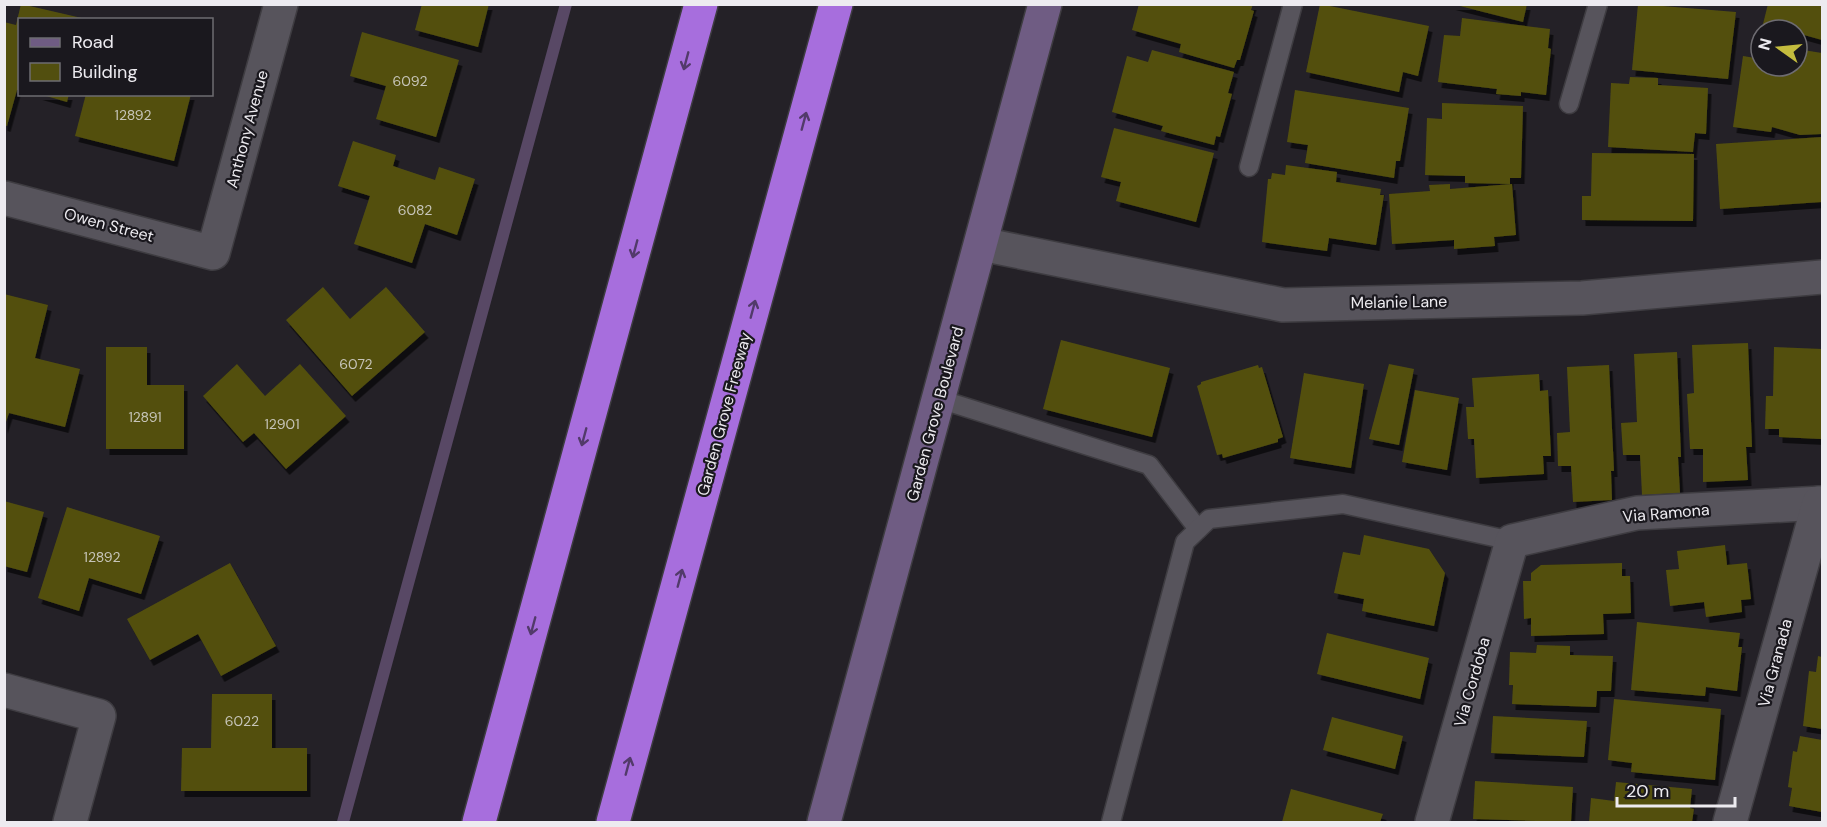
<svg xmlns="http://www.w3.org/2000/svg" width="1827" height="827" font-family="'DM Sans',sans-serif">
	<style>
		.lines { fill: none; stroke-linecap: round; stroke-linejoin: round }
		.stream { stroke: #584865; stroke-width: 12 }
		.building { fill: #524f0f; filter: url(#shadow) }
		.lane-casing { stroke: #3e3c41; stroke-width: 21 }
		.street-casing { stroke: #3e3c41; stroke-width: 36 }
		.secondary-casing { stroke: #3e3c41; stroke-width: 36 }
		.highway-casing { stroke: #3e3c41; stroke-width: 36 }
		.lane { stroke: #57545c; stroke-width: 18 }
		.street { stroke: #57545c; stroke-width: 33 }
		.secondary { stroke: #6f5c83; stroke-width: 33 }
		.highway { stroke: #a76edd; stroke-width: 33 }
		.oneway { stroke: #523a6a }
		.labels { text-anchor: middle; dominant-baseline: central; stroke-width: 4.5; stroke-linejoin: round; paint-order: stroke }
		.number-label { font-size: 14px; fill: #c6c4b8 }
		.street-label { font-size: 16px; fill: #edebf0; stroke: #1a181e }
	</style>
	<defs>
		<filter id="shadow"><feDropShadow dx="3.5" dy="6" stdDeviation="0" flood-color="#0009"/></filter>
	</defs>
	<rect width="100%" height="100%" fill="#242127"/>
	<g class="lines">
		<!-- stream -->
		<path class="stream" d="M343,822L566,4"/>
	</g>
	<!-- building -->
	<g class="building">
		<path d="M21,4L86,19L20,20V90H17L7,126L4,125V22L16,25Z"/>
		<path d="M422,4H489L478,47L415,30Z"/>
		<path d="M1139,4H1253L1251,10L1254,11L1240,60H1237L1234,68L1179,52L1181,44L1132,30Z"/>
		<path d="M1320,4L1429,26L1418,76L1403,72L1399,92L1306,72Z"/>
		<path d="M1452,4H1527L1523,22Z"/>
		<path d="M1638,4L1736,12L1728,79L1632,70Z"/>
		<path d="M1768,4H1822V40L1797,33V30L1763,24Z"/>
		<path d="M1462,18L1550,29L1548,48L1551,49L1546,95L1521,92V96L1496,94L1497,89L1438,82L1444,35L1460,36Z"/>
		<path d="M362,32L459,60L436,137L376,119L386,86L350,76Z"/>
		<path d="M1797,49L1822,53V134L1800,135L1772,127L1771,132L1733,127L1743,56L1761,59V66H1797Z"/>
		<path d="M1152,50L1234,72L1228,93L1232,94L1220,137L1216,136L1214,145L1161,131L1163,126L1112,112L1127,56L1148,62Z"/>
		<path d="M1630,77L1658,78V85L1708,88L1706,134L1695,133L1693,152L1608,147L1611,83L1629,84Z"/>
		<path d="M1295,90L1409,108L1400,161H1396L1394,178L1305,163L1308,145L1287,142Z"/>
		<path d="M39,94H69L67,102Z"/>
		<path d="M86,94H191L174,161L75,136Z"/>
		<path d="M1442,103L1523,106L1521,178H1510V184L1465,183V176L1425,175L1427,118L1442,119Z"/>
		<path d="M1114,128L1214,153L1196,222L1116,201L1121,182L1101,177Z"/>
		<path d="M1822,137V202L1720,209L1716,144Z"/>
		<path d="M353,141L396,155L393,166L435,180L439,167L475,179L457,235L425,224L412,263L354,244L370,196L338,186Z"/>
		<path d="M1592,153L1694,154L1693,221L1582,220V196H1591Z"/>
		<path d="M1286,165L1337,172L1336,182L1381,189L1380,195H1384L1376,245L1329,238L1327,251L1262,242L1268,179H1271L1272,173L1285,175Z"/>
		<path d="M1450,184V189L1512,184L1516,235L1494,237L1495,246L1454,249V240L1392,244L1389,194L1430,191L1429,185Z"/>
		<path d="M323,287L350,319L386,287L425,332L352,396L286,320Z"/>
		<path d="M4,294L48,305L35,358L80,369L65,427L9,413L4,428Z"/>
		<path d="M1061,340L1170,368L1152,437L1043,409Z"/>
		<path d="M1748,343L1752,447H1746L1748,480L1703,482V449H1690L1687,394L1694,393L1692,345Z"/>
		<path d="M106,347H147V385H184V449H106Z"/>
		<path d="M1774,347L1822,349L1821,439L1779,437V429H1765L1766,396H1773Z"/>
		<path d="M1677,352L1681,457H1678L1680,493L1642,495L1640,455H1623L1621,423L1637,422L1634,354Z"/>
		<path d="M237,364L265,396L300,364L346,416L286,469L254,433L243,442L203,396Z"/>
		<path d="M1389,364L1414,369L1399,445L1369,439Z"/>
		<path d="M1258,365L1259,368L1262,367L1283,437L1278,439V442L1223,458L1222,454L1217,455L1197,386L1201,384V382Z"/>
		<path d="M1609,365L1614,471H1611L1612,500L1573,502L1571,466H1558L1557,433L1570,432L1567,367Z"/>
		<path d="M1304,373L1364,384L1351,468L1290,458Z"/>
		<path d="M1539,374L1540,391L1548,390L1551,456H1543L1544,474L1476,478L1474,439H1468L1466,407H1474L1472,378Z"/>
		<path d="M1415,390L1459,398L1447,470L1402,462Z"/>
		<path d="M4,501L44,512L27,572L4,566Z"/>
		<path d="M67,507L160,536L141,594L89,578L79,611L38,598Z"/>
		<path d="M1364,535L1429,549L1445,573L1434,626L1362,611L1364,599L1334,593L1343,552L1360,555Z"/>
		<path d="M1725,545L1727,565L1747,563L1751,599L1741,600L1742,612L1706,617L1704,602L1670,606L1666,570L1679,569L1677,551Z"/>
		<path d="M230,563L276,646L221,676L198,634L150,660L127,619Z"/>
		<path d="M1622,563V576H1630L1631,613L1603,614L1604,634L1531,636V618L1524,619L1523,581H1531V573L1541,565Z"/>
		<path d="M1637,622L1740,633L1738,647H1742L1737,691L1706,687L1705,696L1631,690Z"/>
		<path d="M1327,633L1429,658L1420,699L1317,674Z"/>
		<path d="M1537,645L1570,646V655L1613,656L1611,691H1597L1596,707L1512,704L1513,685H1509L1510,652L1536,653Z"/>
		<path d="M1818,656L1822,657V729L1803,726L1809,671L1816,672Z"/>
		<path d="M212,694H272V748H307V791H181L182,748H211Z"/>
		<path d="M1614,699L1721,709L1715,780L1631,772L1632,763L1608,760Z"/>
		<path d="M1493,716L1587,721L1584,757L1491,753Z"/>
		<path d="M1332,717L1403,736L1395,769L1323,750Z"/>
		<path d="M1800,736L1822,740V812L1789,806L1792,788L1788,787L1793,751L1797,752Z"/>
		<path d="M1475,781L1573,787L1571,822L1473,819Z"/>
		<path d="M1616,782L1692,789L1690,808L1694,809L1692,822H1589L1591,798L1614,801Z"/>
		<path d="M1291,789L1383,814L1380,822H1282Z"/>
	</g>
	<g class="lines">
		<!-- lane casing -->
		<g class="lane-casing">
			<g id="lane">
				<path d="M1569,104L1598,4"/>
				<path d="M1249,167L1293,4"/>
				<path d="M939,399L1149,465L1198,529"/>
				<path d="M1111,822L1185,542L1209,519L1343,504L1512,541"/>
			</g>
		</g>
		<!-- street casing -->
		<g class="street-casing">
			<g id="street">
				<path d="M4,198L213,253L281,4"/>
				<path d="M981,244L1283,305L1582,298L1822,277"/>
				<path d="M4,690L99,716L70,822"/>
				<path d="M1432,822L1512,541L1637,513L1822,503"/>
				<path d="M1730,822L1819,503"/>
			</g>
		</g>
		<!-- secondary casing -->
		<g class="secondary-casing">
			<path id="secondary" d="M824,822L1045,4"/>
		</g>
		<!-- highway casing -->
		<g class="highway-casing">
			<g id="highway">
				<path d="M479,822L701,4"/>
				<path d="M613,822L836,4"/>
			</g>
		</g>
		<!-- lane -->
		<use href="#lane" class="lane"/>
		<!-- street -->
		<use href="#street" class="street"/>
		<!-- secondary -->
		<use href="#secondary" class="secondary"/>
		<!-- highway -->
		<use href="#highway" class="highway"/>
	</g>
	<!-- one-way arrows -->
	<defs><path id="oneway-shaft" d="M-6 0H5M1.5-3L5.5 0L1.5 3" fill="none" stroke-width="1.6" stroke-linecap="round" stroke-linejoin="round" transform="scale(1.5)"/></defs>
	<g class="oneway">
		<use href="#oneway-shaft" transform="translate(686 61) rotate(105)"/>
		<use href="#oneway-shaft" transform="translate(804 121) rotate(-75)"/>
		<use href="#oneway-shaft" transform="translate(635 249) rotate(105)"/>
		<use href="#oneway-shaft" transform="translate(753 309) rotate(-75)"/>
		<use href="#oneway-shaft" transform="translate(584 437) rotate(105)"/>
		<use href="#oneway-shaft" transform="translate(680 578) rotate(-75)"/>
		<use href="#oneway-shaft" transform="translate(533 626) rotate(105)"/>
		<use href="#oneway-shaft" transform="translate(628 766) rotate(-75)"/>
	</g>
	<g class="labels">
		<!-- number labels -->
		<g class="number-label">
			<text x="410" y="81">6092</text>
			<text x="133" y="115">12892</text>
			<text x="415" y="210">6082</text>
			<text x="356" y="364">6072</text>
			<text x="145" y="417">12891</text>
			<text x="282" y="424">12901</text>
			<text x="102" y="557">12892</text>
			<text x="242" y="721">6022</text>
		</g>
		<!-- street labels -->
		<g class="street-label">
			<text transform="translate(247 129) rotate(-75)">Anthony Avenue</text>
			<text transform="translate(109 225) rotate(15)">Owen Street</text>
			<text transform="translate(1399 302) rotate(-1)">Melanie Lane</text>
			<text transform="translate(724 414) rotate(-75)">Garden Grove Freeway</text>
			<text transform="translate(935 414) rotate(-75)">Garden Grove Boulevard</text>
			<text transform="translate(1666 513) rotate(-5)">Via Ramona</text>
			<text transform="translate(1775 663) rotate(-75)">Via Granada</text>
			<text transform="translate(1472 682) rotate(-74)">Via Cordoba</text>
		</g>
	</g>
	<!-- border -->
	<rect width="1827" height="827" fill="none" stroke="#edebf0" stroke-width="12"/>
	<!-- legend -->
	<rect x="18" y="18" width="195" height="78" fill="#1a181e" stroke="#6e6c72" stroke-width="1.5"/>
	<rect x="30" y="38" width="30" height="9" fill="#6f5c83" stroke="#6e6c72" stroke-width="1.5"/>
	<text x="72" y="48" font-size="18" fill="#edebf0">Road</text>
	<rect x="30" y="63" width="30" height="18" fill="#524f0f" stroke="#6e6c72" stroke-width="1.5"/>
	<text x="72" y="78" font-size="18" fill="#edebf0">Building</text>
	<!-- north arrow -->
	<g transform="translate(1779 48) rotate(285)"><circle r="28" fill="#1a181e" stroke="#6e6c72" stroke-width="1.5"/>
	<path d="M0-4.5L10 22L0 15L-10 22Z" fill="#c4bc3e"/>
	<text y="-9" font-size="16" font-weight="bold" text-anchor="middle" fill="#edebf0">N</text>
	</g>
	<!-- scale -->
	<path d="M1617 797v9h118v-9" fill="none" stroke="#edebf0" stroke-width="3"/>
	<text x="1626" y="797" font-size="18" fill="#edebf0" stroke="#1a181e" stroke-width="4.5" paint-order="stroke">20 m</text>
</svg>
